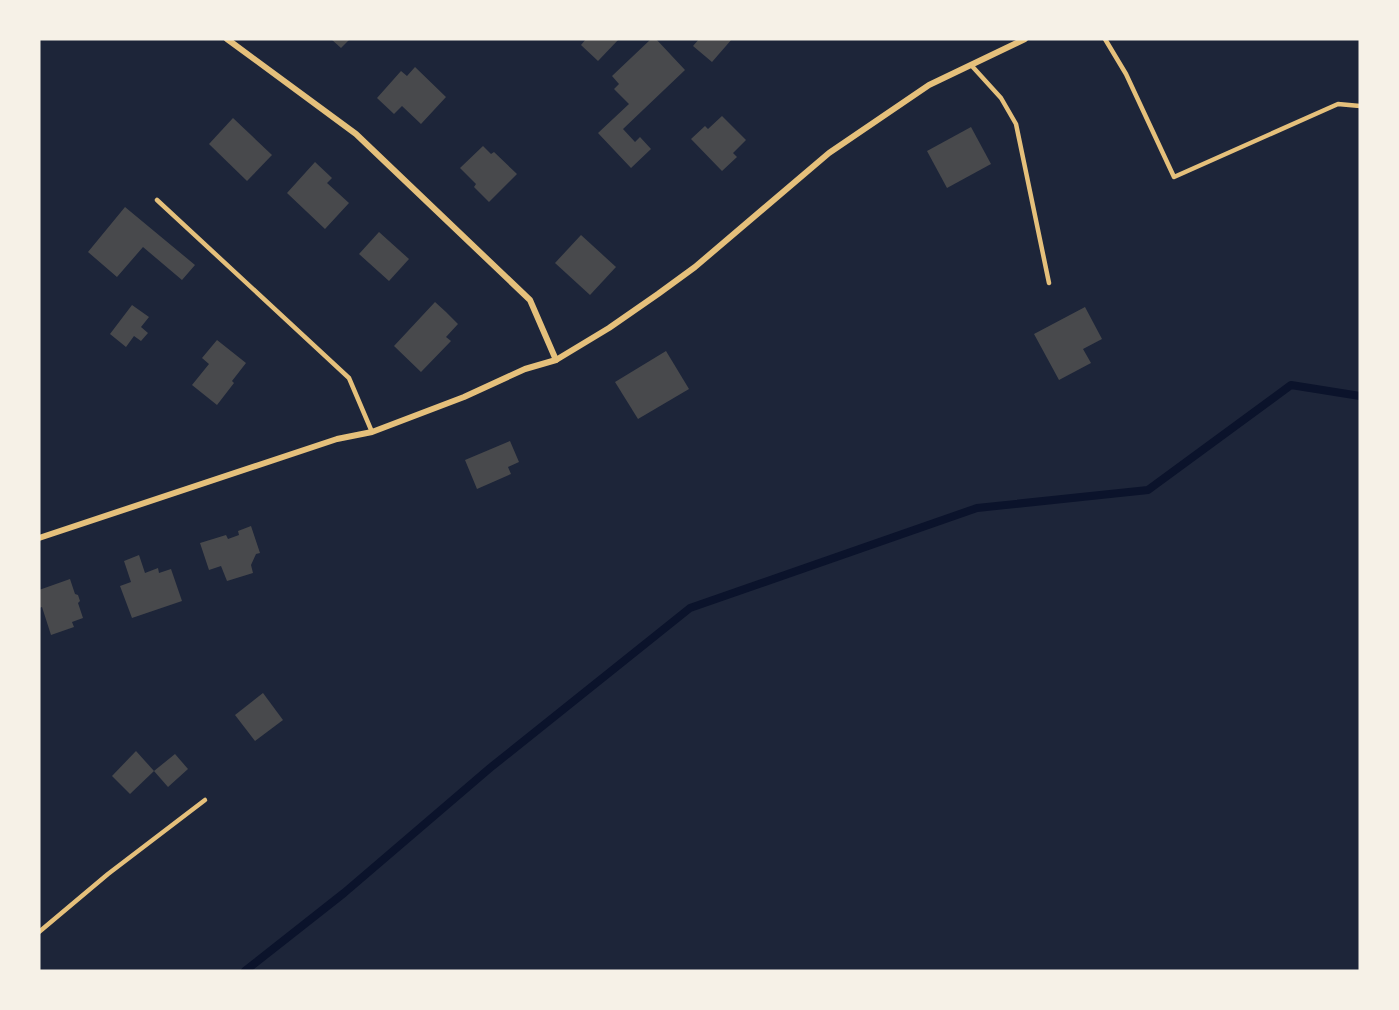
<svg xmlns="http://www.w3.org/2000/svg" width="1399" height="1010" font-family="'Alegreya Sans',sans-serif">
	<style>
		.green { fill: #1d2539 }
		.lines { fill: none; stroke-linecap: round; stroke-linejoin: round }
		.stream { stroke: #0b132b; stroke-width: 8 }
		.building { fill: #48494c }
		.service { stroke: #e5c07b; stroke-width: 4.5 }
		.minor { stroke: #e5c07b; stroke-width: 6 }
	</style>
	<rect width="100%" height="100%" fill="#14213d"/>
	<!-- green -->
	<rect class="green" x="39" y="39" width="1321" height="932"/>
	<g class="lines">
		<!-- stream -->
		<path class="stream" d="M245,971L344,893L490,768L690,608L977,508L1148,490L1291,385L1360,396"/>
	</g>
	<!-- building -->
	<g class="building">
		<path d="M331,39H350L341,48Z"/>
		<path d="M586,39H619L598,61L581,45Z"/>
		<path d="M651,39H656L685,70L623,129L635,142L640,137L651,149L631,168L598,133L629,104L614,89L619,84L612,76Z"/>
		<path d="M699,39H732L712,62L693,46Z"/>
		<path d="M415,67L446,97L421,124L402,106L394,114L377,98L401,71L407,76Z"/>
		<path d="M722,116L746,140L733,153L737,157L722,171L691,139L705,126L708,129Z"/>
		<path d="M233,118L272,155L247,181L209,144Z"/>
		<path d="M971,127L991,164L947,188L927,151Z"/>
		<path d="M483,146L491,154L494,152L517,174L489,202L474,187L476,184L460,168Z"/>
		<path d="M315,162L332,178L327,183L349,203L325,229L287,193Z"/>
		<path d="M125,207L195,265L182,280L143,247L117,277L88,252Z"/>
		<path d="M379,232L409,259L389,281L359,254Z"/>
		<path d="M581,235L616,267L590,295L555,263Z"/>
		<path d="M435,302L446,312L458,324L446,337L451,341L421,372L394,346Z"/>
		<path d="M132,305L149,317L141,327L148,333L141,341L134,336L126,347L110,334Z"/>
		<path d="M1085,307L1102,339L1083,349L1091,363L1059,380L1034,334Z"/>
		<path d="M217,340L246,363L232,381L234,383L217,405L192,385L209,364L202,358Z"/>
		<path d="M666,351L689,389L638,419L615,382Z"/>
		<path d="M510,441L519,462L508,467L511,474L477,489L465,460Z"/>
		<path d="M251,526L260,553L256,554L251,565L253,573L227,581L221,566L209,570L200,543L226,535L228,539L239,535L238,531Z"/>
		<path d="M139,555L145,573L158,568L159,573L171,569L182,601L132,618L120,586L131,582L124,561Z"/>
		<path d="M70,579L75,594L78,595L80,601L78,603L83,618L72,622L74,627L51,635L42,607L39,608V590Z"/>
		<path d="M263,693L283,720L255,741L235,715Z"/>
		<path d="M136,751L154,771L130,794L112,776Z"/>
		<path d="M175,754L188,769L168,787L154,771Z"/>
	</g>
	<g class="lines">
		<!-- service -->
		<g class="service">
			<path d="M1105,39L1126,74L1174,177L1338,104L1360,106"/>
			<path d="M971,65L1001,98L1016,124L1049,283"/>
			<path d="M157,200L349,378L372,432"/>
			<path d="M39,932L108,874L205,800"/>
		</g>
		<!-- minor -->
		<g class="minor">
			<path d="M227,39L356,134L530,300L556,360"/>
			<path d="M39,538L337,439L372,432L464,397L525,369L556,360L609,328L658,294L695,267L829,153L929,85L1025,39"/>
		</g>
	</g>
	<!-- border -->
	<rect width="1399" height="1010" fill="none" stroke="#f6f1e7" stroke-width="81"/>
</svg>
